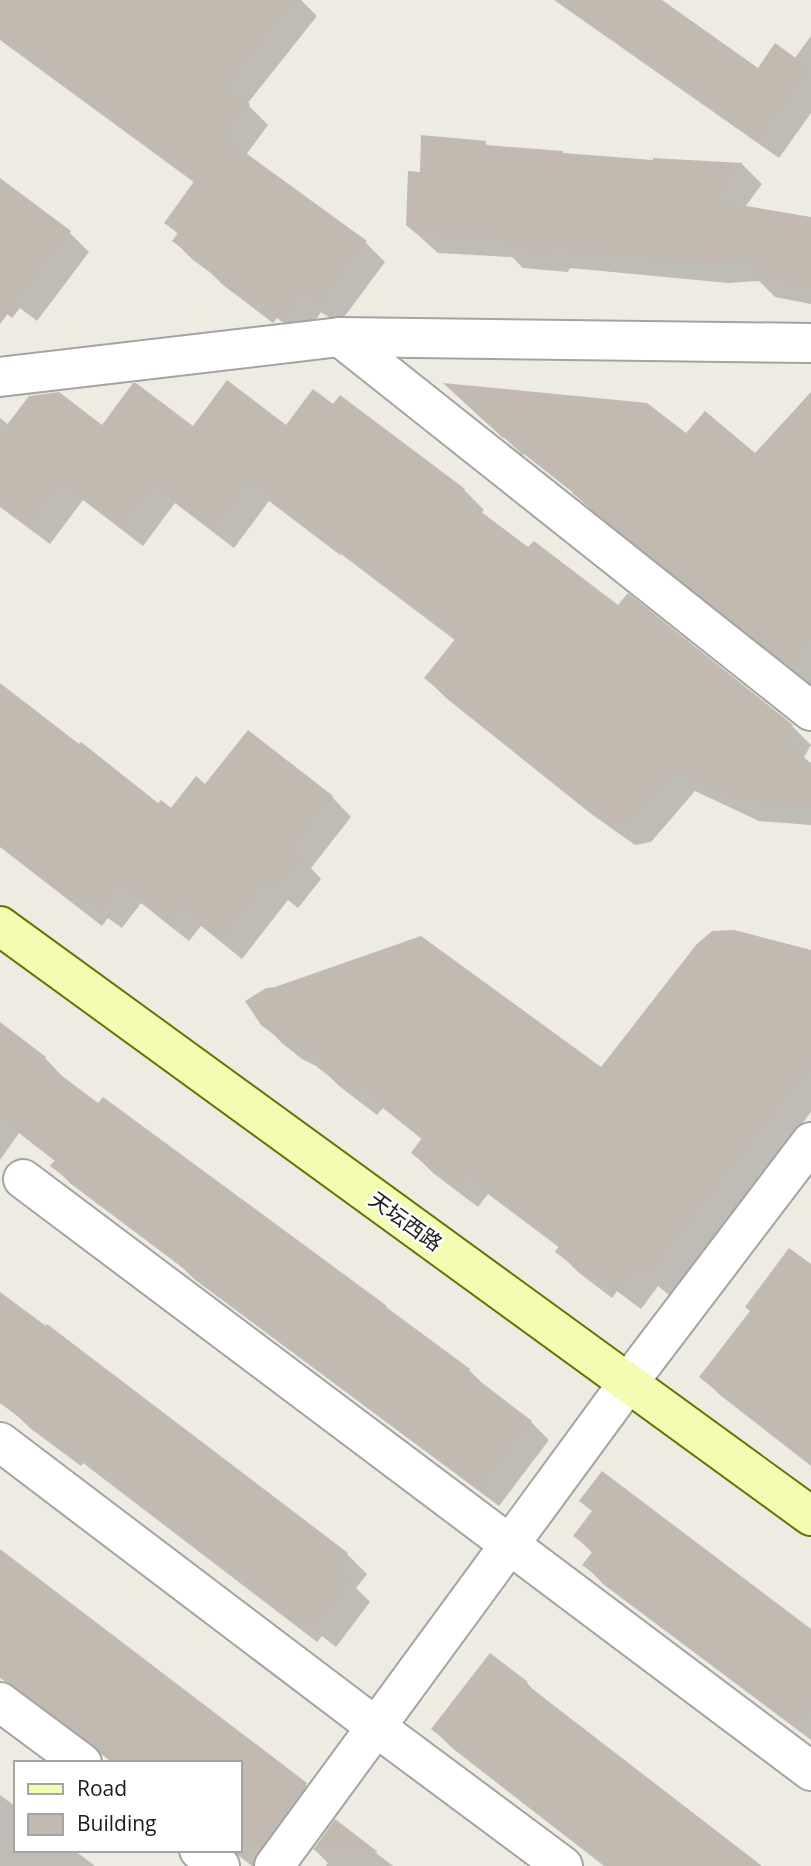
<svg xmlns="http://www.w3.org/2000/svg" width="811" height="1866" font-family="'Open Sans','Noto Sans SC',sans-serif">
	<style>
		.shadow { fill: #0003 }
		.building { fill: #c2bab1 }
		.lines { fill: none; stroke-linecap: round; stroke-linejoin: round }
		.street-casing { stroke: #a3a3a3; stroke-width: 42 }
		.secondary-casing { stroke: #647502; stroke-width: 42 }
		.street { stroke: #fff; stroke-width: 38 }
		.secondary { stroke: #f4fbb3; stroke-width: 38 }
		.labels { text-anchor: middle; dominant-baseline: central; stroke-width: 5; stroke-linejoin: round; paint-order: stroke }
		.street-label { font-size: 21px; fill: #1c1c1c; stroke: #fff }
	</style>
	<rect width="100%" height="100%" fill="#eeebe2"/>
	<!-- shadow -->
	<g class="shadow">
		<path d="M0,0H301L317,16L247,104L268,125L246,155L366,243L385,262L339,324L321,312L304,337L277,318L273,323L223,285L211,273L193,260L174,241L179,235L166,222L195,183L0,40Z"/>
		<path d="M554,0H659L759,70L794,59L811,36V113L779,158Z"/>
		<path d="M485,143L489,147L654,162V160L743,165L762,184L745,207L811,219V304L775,297L759,281L728,283L570,268L568,272L523,268L512,257L438,253L407,225L422,174Z"/>
		<path d="M0,180L70,233L89,252L37,321L20,308L12,318L0,308Z"/>
		<path d="M464,401L687,436L755,456L811,402V685L593,512L576,495L524,454L523,455Z"/>
		<path d="M334,406L464,490L484,510L481,513L529,549L619,607L628,596L792,726L811,745L804,757L811,764V825L759,821L695,791L651,842L635,845L590,813L446,698L426,678L456,641L341,554L340,555L269,501L234,548L175,503L143,546L83,500L50,544L0,507V418L9,425L102,428L287,427Z"/>
		<path d="M0,685L159,805L171,810L206,786L332,797L351,817L311,868L321,879L298,908L288,900L242,959L201,926L189,941L141,903L122,928L108,918L102,926L0,847Z"/>
		<path d="M811,952V1112L669,1295L658,1286L641,1309L617,1291L612,1298L578,1272L558,1252L560,1248L488,1194L478,1207L433,1173L413,1153L423,1140L383,1108L377,1115L339,1086L322,1069L302,1059L283,1044L262,1023L601,1069Z"/>
		<path d="M0,1024L45,1058L62,1076L61,1078L469,1370L488,1389L531,1422L549,1440L499,1506L194,1279L183,1268L71,1184L53,1166L56,1162L19,1133L0,1160Z"/>
		<path d="M811,1266V1466L720,1395L701,1377Z"/>
		<path d="M0,1294L316,1530L347,1554L367,1574L356,1588L370,1602L336,1647L322,1636L317,1642L83,1463L81,1466L31,1429L0,1399Z"/>
		<path d="M582,1501L811,1631V1740L603,1584L585,1565L593,1554L576,1536L593,1512Z"/>
		<path d="M0,1551L306,1785L326,1805L281,1866H252L234,1852L229,1850H240V1763H113L0,1678Z"/>
		<path d="M490,1655L527,1683L542,1699L759,1866H604L452,1748L433,1729Z"/>
		<path d="M0,1795L16,1807V1850H74L95,1866H0Z"/>
		<path d="M336,1822L393,1866H326L328,1863L315,1850Z"/>
	</g>
	<!-- building -->
	<g class="building">
		<path d="M0,0H296L227,87L250,104L225,138L367,241L319,307L302,295L284,319L257,301L254,305L202,266L203,264L172,241L178,233L164,223L195,180L95,106L94,107L49,74L50,73L0,36Z"/>
		<path d="M558,0H662L758,68L775,43L811,69L759,141Z"/>
		<path d="M421,135L486,141L485,145L563,151V153L653,160V158L743,163L717,201L811,217V289L754,278L757,260L707,265L551,250L548,253L502,249L503,239L417,234L406,225L408,171L420,172Z"/>
		<path d="M0,178L71,231L0,324Z"/>
		<path d="M227,380L286,425L313,389L333,404L340,395L465,489L460,496L528,547L534,541L618,605L628,593L793,725L784,738L799,749L796,753L811,763V807L738,802L675,772L631,823L613,826L568,793L424,678L456,638L321,535L320,536L249,483L213,529L154,485L122,527L62,482L29,526L0,504V434L29,396L59,392L102,425L133,383H136L193,426Z"/>
		<path d="M443,383L647,403L686,433L705,411L755,453L811,392V642L791,667L572,493L573,491L505,436L503,438Z"/>
		<path d="M0,683L79,744L81,742L158,803L161,800L171,808L196,776L205,784L248,730L333,796L291,849L303,858L278,890L267,882L222,940L180,908L169,922L121,885L101,910L88,900L81,908L0,845Z"/>
		<path d="M734,930L811,950V1067L649,1276L638,1268L621,1291L597,1273L592,1279L555,1252L560,1245L467,1175L457,1188L411,1153L422,1138L362,1089L357,1097L317,1067L322,1061L280,1039L261,1025L245,1001L266,988L275,987L421,936L601,1067L696,945L712,931Z"/>
		<path d="M0,1022L46,1057L42,1061L98,1103L103,1097L387,1306L386,1307L470,1369L468,1372L532,1421L480,1489L174,1261L175,1260L50,1166L56,1159L0,1117Z"/>
		<path d="M789,1248L811,1264V1464L699,1377L750,1311L745,1307Z"/>
		<path d="M0,1292L46,1326L47,1324L348,1553L336,1569L351,1581L316,1628L301,1617L297,1623L62,1444L60,1448L0,1403Z"/>
		<path d="M602,1471L811,1629V1708L797,1727L582,1565L593,1551L573,1536L592,1511L579,1501Z"/>
		<path d="M0,1549L307,1783L260,1848H240V1763H114L102,1754L95,1745L0,1676Z"/>
		<path d="M490,1653L528,1682L526,1684L762,1866H607L431,1729Z"/>
		<path d="M335,1819L378,1852L313,1850Z"/>
	</g>
	<g class="lines">
		<!-- street casing -->
		<g class="street-casing">
			<g id="street">
				<path d="M340,337L811,343"/>
				<path d="M0,377L340,337L811,711"/>
				<path d="M23,1179L811,1771"/>
				<path d="M0,1442L376,1727L563,1866"/>
				<path d="M0,1702L82,1763"/>
				<path d="M199,1850L220,1866"/>
				<path d="M274,1866L628,1383L811,1142"/>
			</g>
		</g>
		<!-- secondary casing -->
		<g class="secondary-casing">
			<path id="secondary" d="M0,926L811,1516"/>
		</g>
		<!-- street -->
		<use href="#street" class="street"/>
		<!-- secondary -->
		<use href="#secondary" class="secondary"/>
	</g>
	<g class="labels">
		<!-- street labels -->
		<g class="street-label">
			<text transform="translate(406 1221) rotate(36)">天坛西路</text>
		</g>
	</g>
	<!-- legend -->
	<rect x="14" y="1761" width="228" height="91" fill="#ffffff" stroke="#a4a4a4" stroke-width="2"/>
	<rect x="28" y="1784" width="35" height="10" fill="#f4fbb3" stroke="#a4a4a4" stroke-width="2"/>
	<text x="77" y="1796" font-size="21" fill="#1c1c1c">Road</text>
	<rect x="28" y="1814" width="35" height="21" fill="#c2bab1" stroke="#a4a4a4" stroke-width="2"/>
	<text x="77" y="1831" font-size="21" fill="#1c1c1c">Building</text>
</svg>
